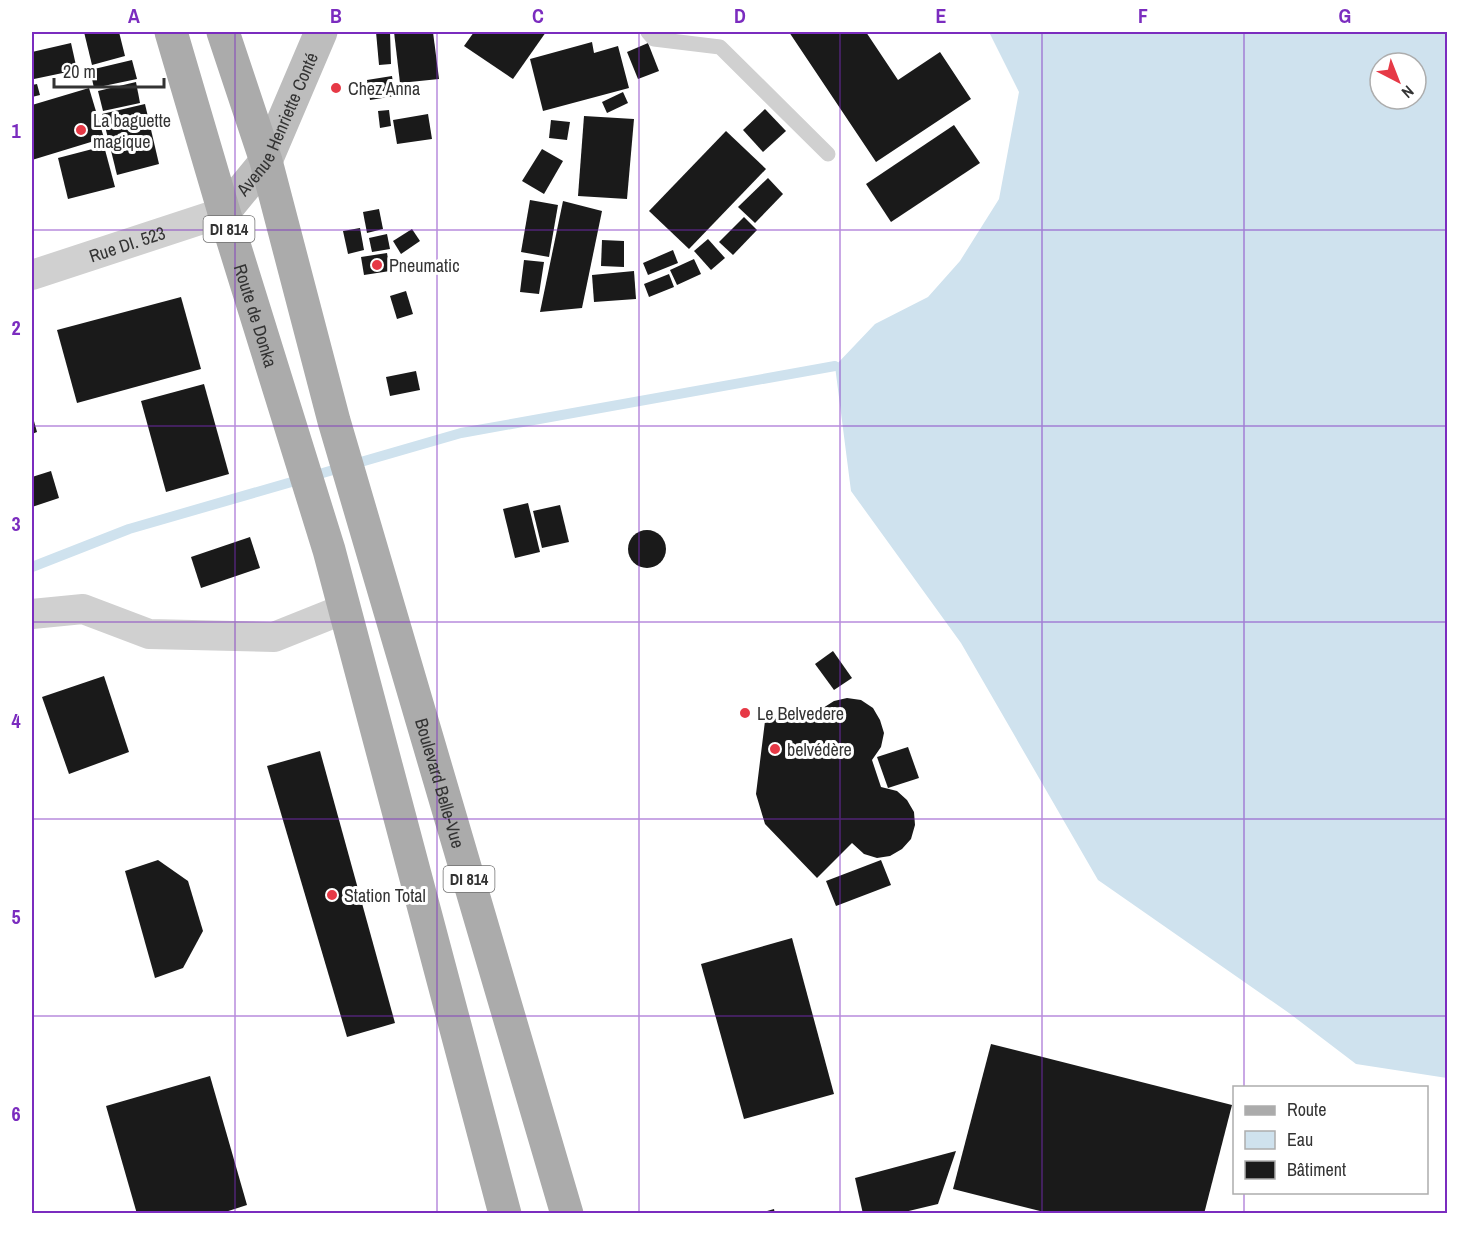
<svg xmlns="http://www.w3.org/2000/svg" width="1479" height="1245" font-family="'Archivo Narrow',sans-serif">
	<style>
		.water { fill: #cfe2ee; fill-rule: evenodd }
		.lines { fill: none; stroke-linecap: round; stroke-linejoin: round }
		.stream { stroke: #cfe2ee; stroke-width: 10 }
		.building { fill: #1a1a1a }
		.service { stroke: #d0d0d0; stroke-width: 15 }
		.minor { stroke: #d0d0d0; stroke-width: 30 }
		.secondary { stroke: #bdbdbd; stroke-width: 33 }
		.primary { stroke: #ababab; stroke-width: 33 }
		.grid { fill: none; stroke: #7b2cbf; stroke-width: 1.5; stroke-opacity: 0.55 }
		.poi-dot { fill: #e63946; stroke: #fff; stroke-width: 2 }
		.labels { text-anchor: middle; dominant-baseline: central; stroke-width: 6; stroke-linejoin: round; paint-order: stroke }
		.shield { fill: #fff; stroke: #707070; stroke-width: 1.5 }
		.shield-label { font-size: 16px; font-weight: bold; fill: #333 }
		.poi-label { font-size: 18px; fill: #333; stroke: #fff; text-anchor: start }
		.street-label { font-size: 18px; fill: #333; stroke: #fff }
		.neatline { fill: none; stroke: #7b2cbf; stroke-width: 2 }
		.grid-label { font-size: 20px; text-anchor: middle; font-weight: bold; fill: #7b2cbf }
	</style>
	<rect width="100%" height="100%" fill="#fff"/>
	<!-- water -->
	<path class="water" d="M989,32H1447V1078L1356,1064L1289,1013L1098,880L961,643L851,491L835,366L875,324L928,297L960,261L999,199L1019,92ZM1380,63H1416V99H1380Z"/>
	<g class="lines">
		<!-- stream -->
		<path class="stream" d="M32,567L129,529L461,433L835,366"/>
	</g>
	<!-- building -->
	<g class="building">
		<path d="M84,32H119L125,56L92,65Z"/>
		<path d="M376,32H390L391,64L379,65Z"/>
		<path d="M394,32H433L439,79L400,83Z"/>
		<path d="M474,32H546L513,79L464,46Z"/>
		<path d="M789,32H866L898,80L940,52L971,99L876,162Z"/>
		<path d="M592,42L594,53L618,46L629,88L543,111L530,59Z"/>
		<path d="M71,43L77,70L34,79L32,52Z"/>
		<path d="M648,43L659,71L638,79L627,52Z"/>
		<path d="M132,60L137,79L94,88L90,70Z"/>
		<path d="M392,76L395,96L370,100L367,80Z"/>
		<path d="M136,82L140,103L103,111L98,91Z"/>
		<path d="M37,84L40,95L32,97V85Z"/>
		<path d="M89,88L104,138L32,160V105Z"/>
		<path d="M623,92L628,103L607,113L602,102Z"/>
		<path d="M145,104L159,164L117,175L102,114Z"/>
		<path d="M765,109L786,131L763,152L743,130Z"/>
		<path d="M389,110L391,126L380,128L378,111Z"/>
		<path d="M428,114L432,139L397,144L393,120Z"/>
		<path d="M584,116L634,119L627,199L578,196Z"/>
		<path d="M551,120L570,122L567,140L549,138Z"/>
		<path d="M954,125L980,163L891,222L866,184Z"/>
		<path d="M726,131L766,169L689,249L649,211Z"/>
		<path d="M104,146L115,187L68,199L58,158Z"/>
		<path d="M542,149L563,161L544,194L522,181Z"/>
		<path d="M768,178L783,194L755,223L738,207Z"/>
		<path d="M530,200L558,205L549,257L521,252Z"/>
		<path d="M563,201L602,211L582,308L540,312Z"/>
		<path d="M379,209L383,229L367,233L363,212Z"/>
		<path d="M744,217L757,230L733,255L719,242Z"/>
		<path d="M360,228L364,250L348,254L343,231Z"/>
		<path d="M412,229L420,241L401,254L393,241Z"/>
		<path d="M387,234L390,249L372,252L369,238Z"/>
		<path d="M708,239L725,258L711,270L694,251Z"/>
		<path d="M602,240L624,241V267L601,266Z"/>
		<path d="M673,250L678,263L648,275L643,263Z"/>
		<path d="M387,253L390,271L364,275L361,257Z"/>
		<path d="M694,259L701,274L677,285L670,270Z"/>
		<path d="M524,260L544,262L539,294L520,292Z"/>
		<path d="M634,271L636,299L594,302L592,275Z"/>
		<path d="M669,274L674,287L649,297L644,284Z"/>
		<path d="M406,291L413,314L397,319L390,296Z"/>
		<path d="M181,297L201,369L77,403L57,330Z"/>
		<path d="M416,371L420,390L390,396L386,377Z"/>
		<path d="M204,384L229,474L166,492L141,401Z"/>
		<path d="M32,414L37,432L32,434Z"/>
		<path d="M51,471L59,498L32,507V477Z"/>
		<path d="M528,503L540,552L515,558L503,509Z"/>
		<path d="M560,505L569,542L542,548L533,511Z"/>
		<circle cx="647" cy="549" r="19"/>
		<path d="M250,537L260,568L201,588L191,557Z"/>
		<path d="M833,651L852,678L834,690L815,664Z"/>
		<path d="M104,676L129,752L69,774L42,697Z"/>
		<path d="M847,698L861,700L873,708L880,720L884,733L881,747L872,760L881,787L897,791L907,800L914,812L915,825L911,839L902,849L890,856L877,858L864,854L852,843L817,878L765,824L756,794L765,721L823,708L834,701Z"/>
		<path d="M908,747L919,778L888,788L877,757Z"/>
		<path d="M320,751L395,1023L347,1037L267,766Z"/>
		<path d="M158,860L188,881L203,931L183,968L155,978L125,871Z"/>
		<path d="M881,860L891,885L836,906L826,881Z"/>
		<path d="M792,938L834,1094L744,1119L701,964Z"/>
		<path d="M991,1044L1232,1105L1204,1214H1052L953,1189Z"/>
		<path d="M210,1076L247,1205L219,1214H137L106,1106Z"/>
		<path d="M956,1151L938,1204L896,1214H863L855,1178Z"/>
		<path d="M774,1209L775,1214H760V1213Z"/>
	</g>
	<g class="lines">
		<!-- service -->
		<path class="service" d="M648,32L654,39L720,47L828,154"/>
		<!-- minor -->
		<g class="minor">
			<path id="s1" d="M32,275L224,212"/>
			<path d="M32,614L83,609L149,634L274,637L344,609"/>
		</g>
		<!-- secondary -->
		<path class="secondary" id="s2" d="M224,212L266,161L321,32"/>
		<!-- primary -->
		<g class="primary">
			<path id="s3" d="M171,32L224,212L329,550L505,1214"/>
			<path id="s4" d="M223,32L266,161L334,421L567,1214"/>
		</g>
	</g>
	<!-- grid -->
	<path class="grid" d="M235,32V1214M437,32V1214M639,32V1214M840,32V1214M1042,32V1214M1244,32V1088M32,230H1448M32,426H1448M32,622H1448M32,819H1448M32,1016H1448M1244,1192V1214"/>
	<!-- markers -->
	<g class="poi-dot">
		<circle cx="336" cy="88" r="6"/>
		<circle cx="81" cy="130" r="6"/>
		<circle cx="377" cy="265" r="6"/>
		<circle cx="745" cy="713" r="6"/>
		<circle cx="775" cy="749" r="6"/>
		<circle cx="332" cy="895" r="6"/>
	</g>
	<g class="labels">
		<!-- shield labels -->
		<g class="shield">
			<rect x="203.5" y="216" width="51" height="26" rx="4.5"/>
			<rect x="443.5" y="866" width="51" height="26" rx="4.5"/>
		</g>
		<g class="shield-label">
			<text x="229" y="229">DI 814</text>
			<text x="469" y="879">DI 814</text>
		</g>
		<!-- poi labels -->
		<g class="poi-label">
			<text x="348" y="88">Chez Anna</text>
			<text x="93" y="120">La baguette<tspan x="93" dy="21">magique</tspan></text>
			<text x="389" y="265">Pneumatic</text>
			<text x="757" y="713">Le Belvedere</text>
			<text x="787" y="749">belvédère</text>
			<text x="344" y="895">Station Total</text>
		</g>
		<!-- street labels -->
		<g class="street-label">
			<text stroke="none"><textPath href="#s2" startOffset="104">Avenue Henriette Conté</textPath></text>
			<text stroke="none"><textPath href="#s1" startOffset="100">Rue DI. 523</textPath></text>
			<text stroke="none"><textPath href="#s3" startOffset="296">Route de Donka</textPath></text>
			<text stroke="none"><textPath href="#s4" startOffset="782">Boulevard Belle-Vue</textPath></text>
		</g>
	</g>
	<!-- border -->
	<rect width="1479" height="1245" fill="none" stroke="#ffffff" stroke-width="66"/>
	<!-- legend -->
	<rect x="1233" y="1086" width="195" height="108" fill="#ffffff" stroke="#adadad" stroke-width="1.5"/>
	<rect x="1245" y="1106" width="30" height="9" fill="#ababab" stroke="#adadad" stroke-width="1.5"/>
	<text x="1287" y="1116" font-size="18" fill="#333333">Route</text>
	<rect x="1245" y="1131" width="30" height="18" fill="#cfe2ee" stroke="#adadad" stroke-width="1.5"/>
	<text x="1287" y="1146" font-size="18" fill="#333333">Eau</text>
	<rect x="1245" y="1161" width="30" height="18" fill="#1a1a1a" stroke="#adadad" stroke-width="1.5"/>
	<text x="1287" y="1176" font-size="18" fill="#333333">Bâtiment</text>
	<!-- north arrow -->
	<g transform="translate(1398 81) rotate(138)"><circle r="28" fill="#ffffff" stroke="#adadad" stroke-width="1.5"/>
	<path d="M0-4.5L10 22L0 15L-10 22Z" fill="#e63946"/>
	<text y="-9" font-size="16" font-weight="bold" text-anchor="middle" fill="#333333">N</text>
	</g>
	<!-- scale -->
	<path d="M54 78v9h110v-9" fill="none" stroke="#333333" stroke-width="3"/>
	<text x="63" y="78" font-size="18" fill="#333333" stroke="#ffffff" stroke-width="4.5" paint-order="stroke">20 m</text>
	<rect x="33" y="33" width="1413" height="1179" class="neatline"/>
	<g class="grid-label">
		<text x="134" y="23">A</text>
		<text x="336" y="23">B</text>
		<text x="538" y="23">C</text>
		<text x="740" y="23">D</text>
		<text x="941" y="23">E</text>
		<text x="1143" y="23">F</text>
		<text x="1345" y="23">G</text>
		<text x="16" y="138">1</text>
		<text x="16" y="335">2</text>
		<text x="16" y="531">3</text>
		<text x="16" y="728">4</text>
		<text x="16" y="924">5</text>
		<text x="16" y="1121">6</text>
	</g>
</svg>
